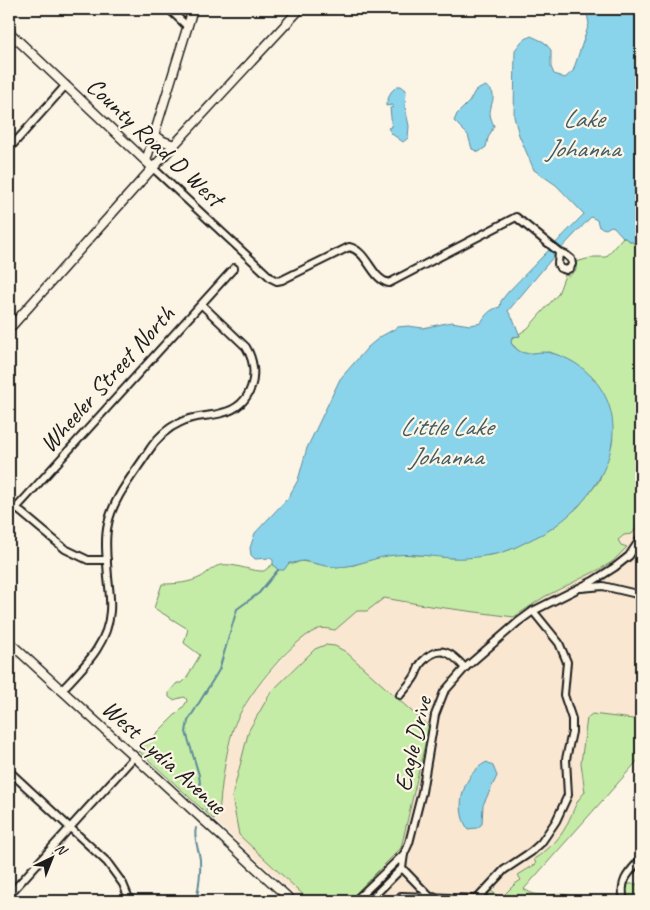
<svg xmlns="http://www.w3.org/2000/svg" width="650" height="910" font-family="Caveat,sans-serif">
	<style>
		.built { fill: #f9e7d1 }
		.green { fill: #c5eca7; stroke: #708462 }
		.water { fill: #8ad4eb; stroke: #5e8a98 }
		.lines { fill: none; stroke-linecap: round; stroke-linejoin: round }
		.stream { stroke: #5e8a98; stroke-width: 2 }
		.minor-casing { stroke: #1c1c1c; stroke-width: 10 }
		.tertiary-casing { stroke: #1c1c1c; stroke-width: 11 }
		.minor { stroke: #fcf5e5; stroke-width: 6 }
		.tertiary { stroke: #fcf5e5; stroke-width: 8 }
		.labels { text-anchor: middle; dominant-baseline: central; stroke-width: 4.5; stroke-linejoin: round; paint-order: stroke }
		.street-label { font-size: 25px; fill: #1c1c1c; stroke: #fcf5e5 }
		.water-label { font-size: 26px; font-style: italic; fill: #425c64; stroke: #fcf5e5 }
	</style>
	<rect width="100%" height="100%" fill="#fcf5e5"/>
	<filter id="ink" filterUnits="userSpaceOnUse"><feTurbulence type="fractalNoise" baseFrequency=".02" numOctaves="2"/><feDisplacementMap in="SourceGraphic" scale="10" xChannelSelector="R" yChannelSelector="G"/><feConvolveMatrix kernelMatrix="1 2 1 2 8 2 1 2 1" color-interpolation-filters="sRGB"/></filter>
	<g filter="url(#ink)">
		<!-- built -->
		<path class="built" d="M641,521V720L592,714L589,715L587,718L581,763L585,792L575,803L569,821L561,835L550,848L544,853L537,864L518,875L521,880L515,884L501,898L491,891L482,901H303L213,819L219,816L223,773L234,728L238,718L256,690L273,669L302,638L317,629L346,620L357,611H367L384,598L430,606L514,617L544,597L572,584L626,547L619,543V539L624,535L632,534Z"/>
		<!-- green -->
		<g class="green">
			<path d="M623,237L641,247V521L632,534L624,535L618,540L621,545L627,547L612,562L602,568L544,597L514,617L430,606L384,598L367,611H357L335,630C328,629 322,627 316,630C289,642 242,701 233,729C225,757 221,786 219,816L213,819L139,751L184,706L187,701L186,698L184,697L173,700L169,697V692L177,683H182L186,679L200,655L184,643L188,629L154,608L162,584C176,584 189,583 201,577C208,573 213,566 221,565C232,563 248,570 260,571H264L273,564L278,570L289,563L293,564L301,561L336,567L354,565L380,556L398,554L438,556L452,558L491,555L509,550L551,529L578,507L599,481L613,440L595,379L574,363L564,358L550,352L527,354L520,352L511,343L512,337L520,336L519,334L528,328L558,294L565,275L569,276L576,270V262L594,257H606Z"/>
			<path d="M325,645L335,646L346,652L429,727L401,848L348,901H310L239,835L232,797L249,730L271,692L315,649Z"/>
			<path d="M592,714L641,720V757L524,889C540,900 550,892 568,895C573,896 578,899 583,901H482L491,891L501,898L515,884L521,880L518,875L536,864L534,859C550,849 562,837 569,820C575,808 575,802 585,792L581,763L587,718Z"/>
			<path d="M627,884H641V901H628L626,891Z"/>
		</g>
		<!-- water -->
		<g class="water">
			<path d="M586,9H641V247L623,237L614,227L611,226L606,229L599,227L597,220L591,217L554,256L508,311L514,321L520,336L512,337L511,343C524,361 534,349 551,353C576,359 597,377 607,400C627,448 594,499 555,526C548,532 540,535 532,539C519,546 505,553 490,555C478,557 464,559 452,558C434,557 415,553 396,555C376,556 357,567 337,567C326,567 314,563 304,561C298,561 294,564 289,563L284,570H278L273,564V560L270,558L255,559L251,555L250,548L255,533L288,498L298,480L307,448L340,379L368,347L380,337L398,327L408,326L423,328L451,322L470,325L481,323C485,315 490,309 500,307L501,301L508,292L584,214L556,185L534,170L519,135L514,117L515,50L522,41L531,36L544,42L551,50V67L554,74L565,78L573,71L589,24Z"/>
			<path d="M397,86H401L406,90L405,107L409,126L408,138L403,142L392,134L388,128L392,127L390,108L393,107V105L386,106V104L391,92Z"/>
			<path d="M485,86C499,93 491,101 490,113C490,117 492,121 494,126L488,138L486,147L479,152L472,149L468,135L454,121L457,114L469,102L475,91Z"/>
			<path d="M487,762L493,766L497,776L483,805L482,824L477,828L468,829C453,808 464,772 487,762Z"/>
		</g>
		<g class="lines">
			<!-- stream -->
			<g class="stream">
				<path d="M207,810L201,792L199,775L186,732L188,721L219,670L237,609L259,593L278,570"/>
				<path d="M196,828C193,838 199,849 200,860C201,874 199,887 196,901"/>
			</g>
			<!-- minor casing -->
			<g class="minor-casing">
				<g id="minor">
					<path d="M169,9L188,27"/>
					<path d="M9,149L66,85"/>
					<path d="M153,168L271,278L277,281L282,280L349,247C368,251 371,279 389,283L516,217L559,252L566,255L571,259L572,264L570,268L566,270L560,268L558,264L559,252"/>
					<path d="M16,508L65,549L88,560H107"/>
					<path d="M9,516L234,268"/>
					<path d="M581,588L603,586L641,595"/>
					<path d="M62,690C83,667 108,645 110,611C111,600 109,588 108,577C107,560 104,541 108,524C113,498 134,474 148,452C156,439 167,428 181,422C195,415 208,417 222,413C253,406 261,372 246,347L202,305"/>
					<path d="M400,695C405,689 411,683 415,676C418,671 418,666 422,662C440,643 452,653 465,668"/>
					<path d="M9,771L107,862L123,884L130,901"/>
					<path d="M402,868L431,898"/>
					<path d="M9,895L134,757"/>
					<path d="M401,896L477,899L504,870L531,852L541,843L556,821L568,795L566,759L572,732V719L564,695L567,662L559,643L533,611"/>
					<path d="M355,901L404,854"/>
					<path d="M369,901L402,868L404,854L409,843L422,792L435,715L444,692L465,668L518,622L533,611L593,581L615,567L629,556L641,538"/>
					<path d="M624,901C619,881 628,873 641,859"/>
				</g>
			</g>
			<!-- tertiary casing -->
			<g class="tertiary-casing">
				<g id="tertiary">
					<path d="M9,32L153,168"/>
					<path d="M155,135L163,141L174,145"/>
					<path d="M146,161L193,9"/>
					<path d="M9,329L149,172L300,9"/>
					<path d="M9,642L292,901"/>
				</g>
			</g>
			<!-- minor -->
			<use href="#minor" class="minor"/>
			<!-- tertiary -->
			<use href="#tertiary" class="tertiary"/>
		</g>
	</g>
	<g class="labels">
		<!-- street labels -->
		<g class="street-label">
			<text transform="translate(155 142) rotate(43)">County Road D West</text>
			<text transform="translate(107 379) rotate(-48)">Wheeler Street North</text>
			<text transform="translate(413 744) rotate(-77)">Eagle Drive</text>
			<text transform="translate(164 757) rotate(42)">West Lydia Avenue</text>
		</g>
		<!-- water labels -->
		<g class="water-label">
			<text x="583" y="118">Lake<tspan x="583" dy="30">Johanna</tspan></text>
			<text x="446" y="426">Little Lake<tspan x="446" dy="30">Johanna</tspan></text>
		</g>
	</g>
	<!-- margin -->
	<rect width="650" height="910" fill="none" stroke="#fcf5e5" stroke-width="30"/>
	<rect x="15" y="15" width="620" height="880" fill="none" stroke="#1c1c1c" stroke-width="2" filter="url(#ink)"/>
	<!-- north arrow -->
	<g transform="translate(52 858) rotate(43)" stroke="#fcf5e5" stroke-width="4" paint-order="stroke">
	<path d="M0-4L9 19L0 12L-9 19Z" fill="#1c1c1c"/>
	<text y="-8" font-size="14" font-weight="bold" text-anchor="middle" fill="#1c1c1c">N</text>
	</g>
</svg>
